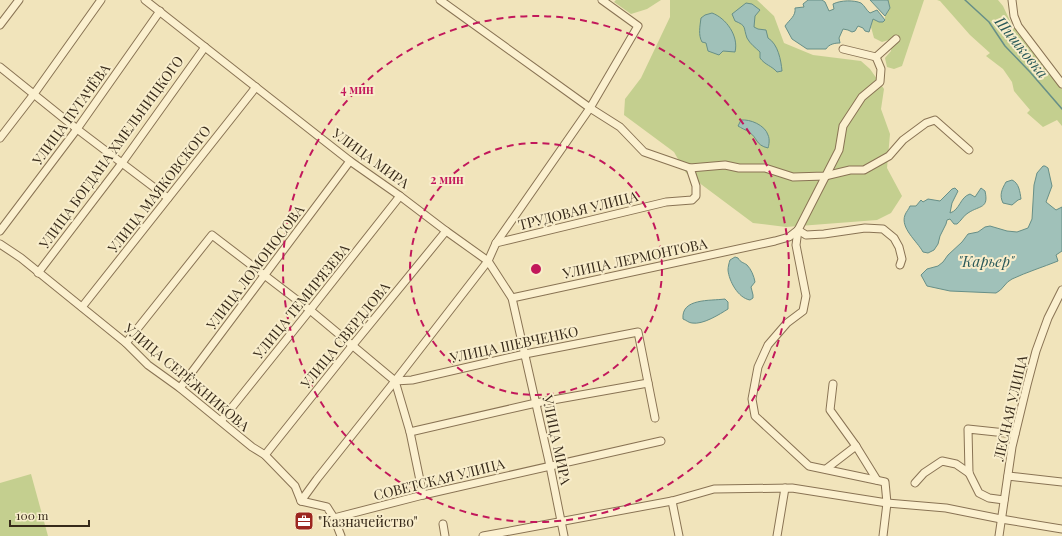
<svg xmlns="http://www.w3.org/2000/svg" width="1062" height="536" font-family="'Playfair Display',serif">
	<style>
		.green { fill: #c4cf8f }
		.water { fill: #a0c1b9; stroke: #678f87 }
		.lines { fill: none; stroke-linecap: round; stroke-linejoin: round }
		.stream { stroke: #678f87; stroke-width: 1.5 }
		.minor-casing { stroke: #897354; stroke-width: 9 }
		.minor { stroke: #fbf0cf; stroke-width: 7 }
		.ring { fill: none; stroke: #c2185b; stroke-width: 2; stroke-dasharray: 7 5 }
		.labels { text-anchor: middle; dominant-baseline: central; stroke-width: 4; stroke-linejoin: round; paint-order: stroke }
		.street-label { font-size: 14px; fill: #372a1a; stroke: #f8edcb }
		.poi-label { font-size: 14px; fill: #372a1a; stroke: #f8edcb; text-anchor: start }
		.water-label { font-size: 15px; font-style: italic; fill: #285858; stroke: #f8edcb }
		.centre { fill: #c2185b; stroke: #f8edcb; stroke-width: 2 }
		.ring-label { font-size: 12px; text-anchor: middle; font-weight: bold; fill: #c2185b; stroke: #f8edcb; stroke-width: 4; stroke-linejoin: round; paint-order: stroke }
	</style>
	<rect width="100%" height="100%" fill="#f1e4bb"/>
	<!-- green -->
	<g class="green">
		<path d="M616,0H661L647,9L631,14L614,2Z"/>
		<path d="M670,0H757L774,16L784,43L813,55L861,61L870,69L884,89L881,109L890,134L887,168L902,196L891,213L877,220L786,227L753,223L686,173L674,152L624,115L625,99L641,78L670,17Z"/>
		<path d="M888,0H924L902,66L894,69L887,67L885,58L891,51L892,39L882,42L874,38L871,27L873,19L879,22L885,20V16L890,8Z"/>
		<path d="M937,0H998L1003,6L1011,23L1062,89V126L1057,120L1043,127L1027,113L1030,110L1014,91L1012,82L1003,69L986,56L990,53L970,35L940,1Z"/>
		<path d="M31,474L48,536H0V483Z"/>
	</g>
	<!-- water -->
	<g class="water">
		<path d="M808,0H822L825,2L829,11L834,9L833,4C841,0 854,0 861,3C865,6 866,10 870,13L877,10L885,20L883,22H879L873,19L869,32L865,31L863,28L858,26L855,31L852,32L848,30L843,29L839,38L840,43C835,43 829,44 826,49H807L792,39L785,26C790,19 796,16 795,8L804,7L803,4Z"/>
		<path d="M870,0H888L890,8L885,16Z"/>
		<path d="M746,3L752,4L760,10L755,16L754,27L758,29L766,30L768,38C778,44 781,60 782,71L777,72C772,66 765,65 760,58V52C756,48 750,44 747,38C743,27 747,26 735,21L732,14Z"/>
		<path d="M712,13C726,18 739,36 735,52L723,51L719,55L708,51L706,43L702,42C698,35 700,26 701,18L705,15Z"/>
		<path d="M741,120C750,119 765,125 768,135C770,139 769,145 768,148C755,145 758,138 749,132C746,130 741,128 738,126Z"/>
		<path d="M1043,166H1045L1048,168L1052,186L1046,202L1056,210L1062,207V251L1056,255L1058,261C1043,267 1027,272 1012,279C1005,282 1003,290 996,293L950,291L927,286L921,275L927,269L938,266L943,262L948,255L962,242L968,234L978,232L985,227L990,226L1007,231L1017,232L1028,228L1032,219L1034,185L1037,173Z"/>
		<path d="M1012,180C1019,183 1020,192 1021,199L1018,200L1012,205L1003,203C999,195 1002,189 1006,182Z"/>
		<path d="M955,188L958,191L952,203L950,213C960,210 960,197 970,194L975,197L981,188L985,191C989,209 980,205 968,213C964,215 961,221 957,224H954L950,219L947,220L946,224L940,236L938,244L934,250L928,253L923,252C917,241 900,228 905,215C906,212 909,209 910,206H916L921,200L923,202L928,199L940,201L952,189Z"/>
		<path d="M735,257L738,258C741,263 743,262 747,265C751,269 754,276 755,282L751,287L753,295V298L750,300C738,298 729,281 728,270C728,267 729,263 730,260Z"/>
		<path d="M725,299L728,302V309C720,314 703,325 692,323C689,323 686,320 683,319C681,298 710,301 725,299Z"/>
	</g>
	<g class="lines">
		<!-- stream -->
		<path class="stream" d="M965,0L989,22L1005,46L1030,72L1062,109"/>
		<!-- minor casing -->
		<g class="minor-casing">
			<g id="minor">
				<path d="M145,0L350,161L400,196L446,231L488,261L512,298L550,466L564,536"/>
				<path d="M440,0L590,108L620,127L644,152L690,168L725,165L739,168H765L793,177L825,176L850,170H864L889,156L903,140L926,123L935,120L969,150"/>
				<path d="M1012,0L1014,16L1018,26L1062,84"/>
				<path d="M0,25L19,0"/>
				<path d="M843,49L876,57L896,39"/>
				<path d="M876,57L881,69L880,82L862,97L843,126L839,150L798,230L796,245L806,296L803,311L787,323L768,345L758,367L752,399L755,416L809,466L885,482L887,503L883,536"/>
				<path d="M0,67L77,129L168,198"/>
				<path d="M0,138L34,94L101,0"/>
				<path d="M798,230L806,235L824,234L865,228L883,229L894,238L899,247L902,259L900,265"/>
				<path d="M0,231L77,129L160,11"/>
				<path d="M496,243L666,202L692,200L696,196V186L690,168"/>
				<path d="M0,244L21,258L126,343L148,365L180,388L252,447L265,455L295,486L301,501L327,507L334,518L341,536"/>
				<path d="M38,273L122,163L205,47"/>
				<path d="M512,298L775,241L789,237L798,230"/>
				<path d="M82,307L256,87"/>
				<path d="M126,343L212,235L310,310L395,381L410,432L423,495"/>
				<path d="M395,381L412,380L525,354L638,332L655,418"/>
				<path d="M833,384L830,410L856,446"/>
				<path d="M180,388L350,161"/>
				<path d="M221,421L310,310L400,196"/>
				<path d="M410,432L536,403L648,383"/>
				<path d="M265,455L352,346L446,231"/>
				<path d="M826,469L856,446L877,480"/>
				<path d="M1008,476L1062,482"/>
				<path d="M915,483L924,473L942,461L956,464L969,473"/>
				<path d="M1004,500L989,498L979,493L969,473L968,429L1015,434"/>
				<path d="M301,501L317,479L395,381L488,261L496,243L590,108L638,26L602,0"/>
				<path d="M672,501L679,536"/>
				<path d="M334,518L423,495L661,441"/>
				<path d="M443,524L445,536"/>
				<path d="M483,536L672,501L714,489L792,488L887,503L946,508L1001,519L1062,529"/>
				<path d="M777,536L785,488"/>
				<path d="M999,536L1012,447L1027,385L1036,351L1048,318L1062,290"/>
			</g>
		</g>
		<!-- minor -->
		<use href="#minor" class="minor"/>
	</g>
	<!-- distance rings -->
	<g class="ring">
		<circle cx="536" cy="269" r="126"/>
		<circle cx="536" cy="269" r="253"/>
	</g>
	<!-- icons -->
	<defs>
		<g id="office-square" transform="scale(1)"><rect x="-9" y="-9" width="18" height="18" rx="4" fill="#9c2620" stroke="#f8edcb"/><path d="M-6-3h4V-5.5h4V-3h4V5H-6ZM-1-4.5V-3h2v-1.5ZM-6 0V1H6V0Z" fill="#fff"/></g>
	</defs>
	<g fill-rule="evenodd">
		<use href="#office-square" x="304" y="521"/>
	</g>
	<g class="labels">
		<!-- street labels -->
		<g class="street-label">
			<text transform="translate(71 114) rotate(-54)">УЛИЦА ПУГАЧЁВА</text>
			<text transform="translate(111 152) rotate(-54)">УЛИЦА БОГДАНА ХМЕЛЬНИЦКОГО</text>
			<text transform="translate(371 158) rotate(36)">УЛИЦА МИРА</text>
			<text transform="translate(159 189) rotate(-52)">УЛИЦА МАЯКОВСКОГО</text>
			<text transform="translate(578 210) rotate(-14)">ТРУДОВАЯ УЛИЦА</text>
			<text transform="translate(635 258) rotate(-12)">УЛИЦА ЛЕРМОНТОВА</text>
			<text transform="translate(255 267) rotate(-53)">УЛИЦА ЛОМОНОСОВА</text>
			<text transform="translate(301 301) rotate(-51)">УЛИЦА ТЕМИРЯЗЕВА</text>
			<text transform="translate(345 335) rotate(-51)">УЛИЦА СВЕРДЛОВА</text>
			<text transform="translate(514 344) rotate(-12)">УЛИЦА ШЕВЧЕНКО</text>
			<text transform="translate(187 377) rotate(40)">УЛИЦА СЕРЁЖНИКОВА</text>
			<text transform="translate(1010 408) rotate(-77)">ЛЕСНАЯ УЛИЦА</text>
			<text transform="translate(557 440) rotate(78)">УЛИЦА МИРА</text>
			<text transform="translate(439 479) rotate(-14)">СОВЕТСКАЯ УЛИЦА</text>
		</g>
		<!-- poi labels -->
		<g class="poi-label">
			<text x="318" y="521">"Казначейство"</text>
		</g>
		<!-- water labels -->
		<g class="water-label">
			<text transform="translate(1022 47) rotate(51)">Шишковка</text>
			<text x="986" y="261">"Карьер"</text>
		</g>
	</g>
	<circle cx="536" cy="269" r="6" class="centre"/>
	<g class="ring-label">
		<text x="357" y="94">4 мин</text>
		<text x="447" y="184">2 мин</text>
	</g>
	<!-- scale -->
	<path d="M10 520v6h79v-6" fill="none" stroke="#372a1a" stroke-width="2"/>
	<text x="16" y="520" font-size="12" fill="#372a1a" stroke="#f8edcb" stroke-width="3" paint-order="stroke">100 m</text>
</svg>
